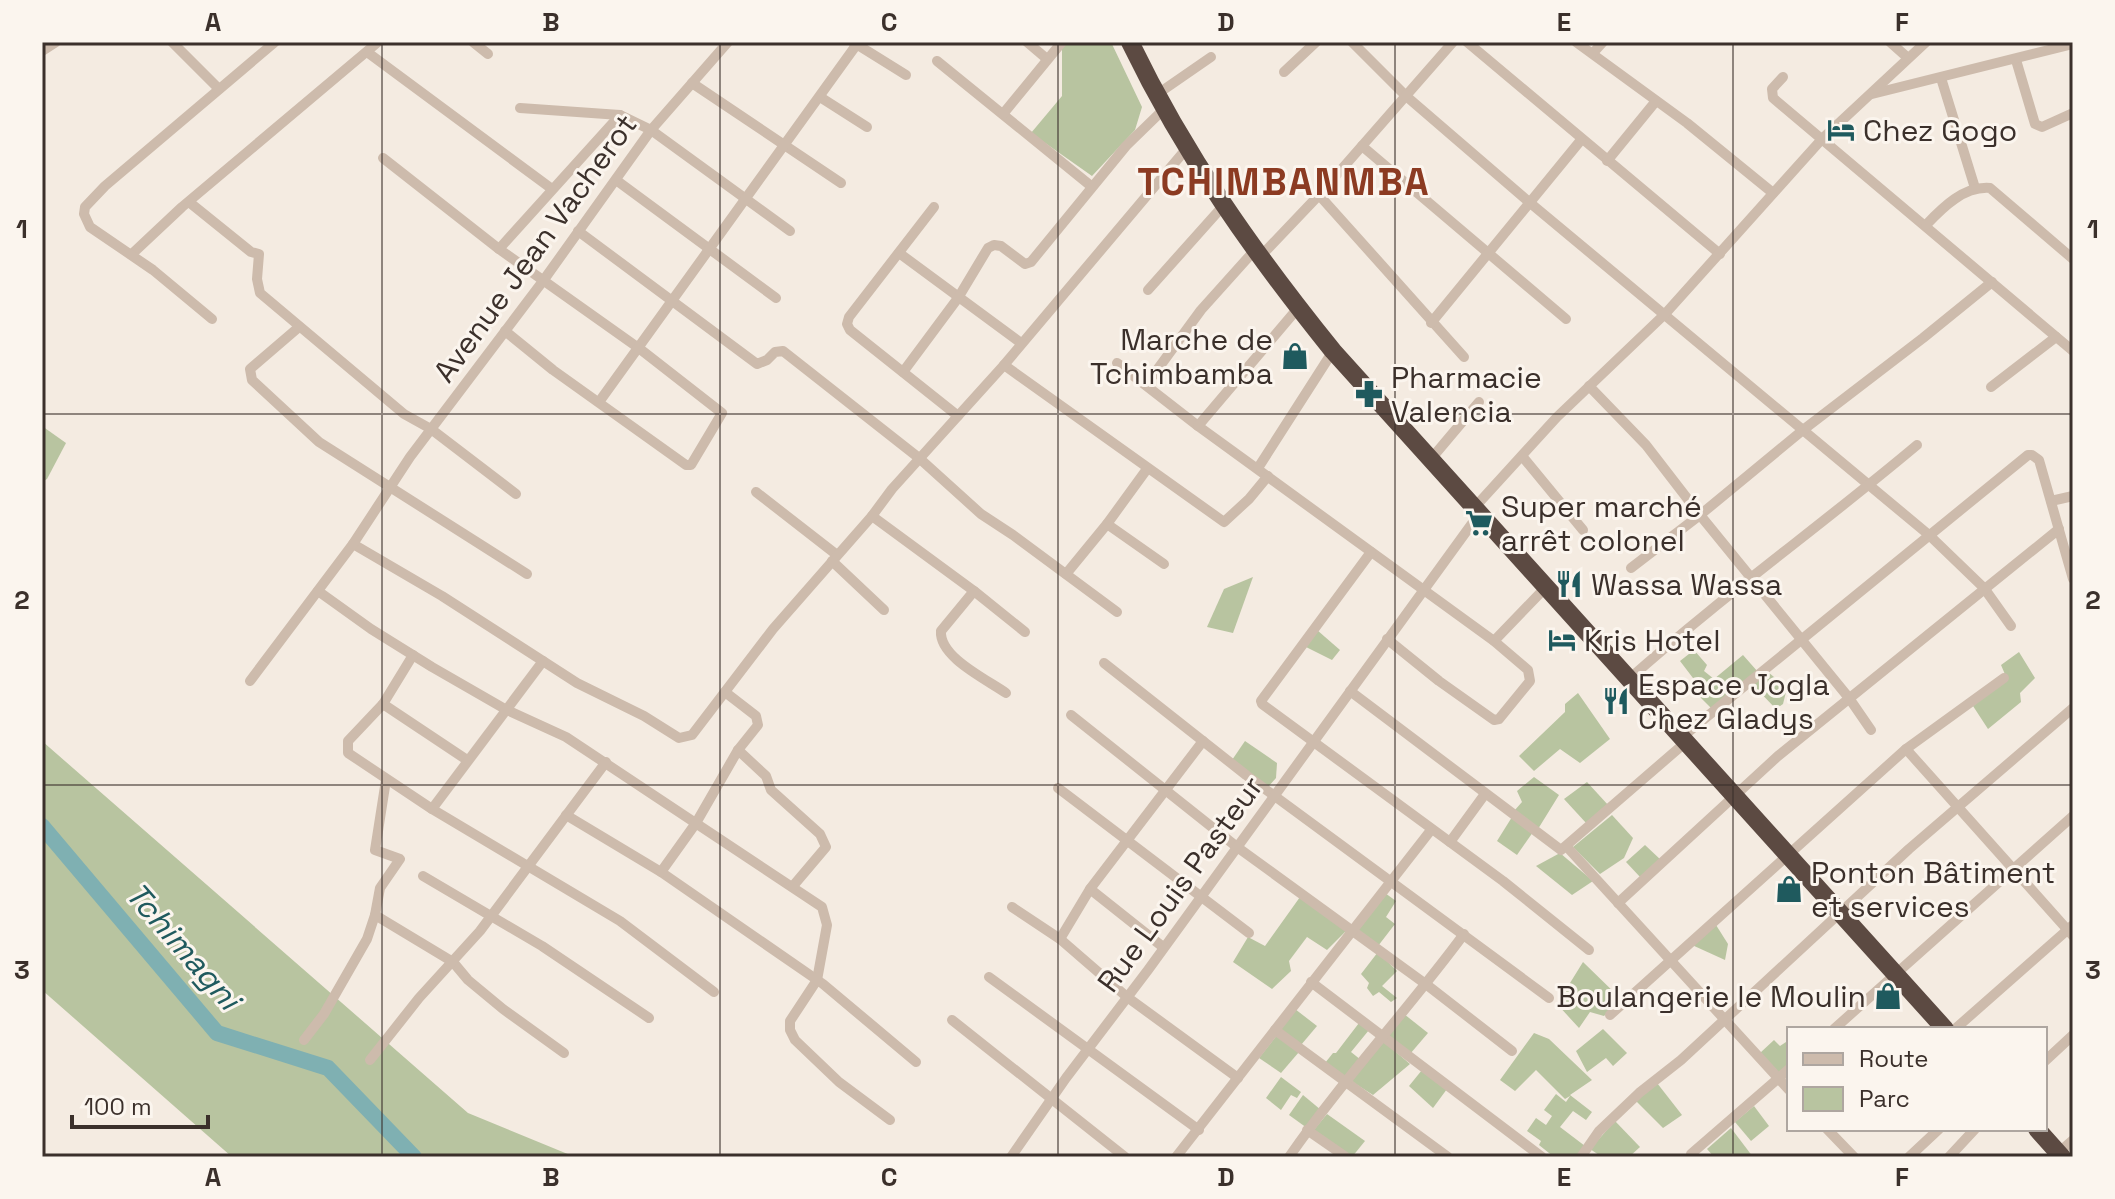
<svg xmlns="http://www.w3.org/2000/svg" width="2115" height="1199" font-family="'Space Grotesk',sans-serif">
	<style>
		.green { fill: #b8c4a0 }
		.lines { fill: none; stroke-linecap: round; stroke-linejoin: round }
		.river { stroke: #7fb0b2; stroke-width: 16 }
		.street { stroke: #cdbbac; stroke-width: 10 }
		.highway { stroke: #5c4a42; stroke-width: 18 }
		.grid { fill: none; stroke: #3b302b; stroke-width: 2; stroke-opacity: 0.55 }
		.labels { text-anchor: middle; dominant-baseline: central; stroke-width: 6; stroke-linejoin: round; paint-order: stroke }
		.poi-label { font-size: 30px; fill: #3b302b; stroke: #fbf5ee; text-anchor: start }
		.street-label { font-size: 30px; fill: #3b302b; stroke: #fbf5ee }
		.water-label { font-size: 32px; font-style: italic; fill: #1f5a5e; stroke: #fbf5ee }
		.district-label { font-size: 38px; font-weight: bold; letter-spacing: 2px; fill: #8c3b22; stroke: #fbf5ee }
		.neatline { fill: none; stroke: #3b302b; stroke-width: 3 }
		.grid-label { font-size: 26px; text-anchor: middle; font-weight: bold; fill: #3b302b }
	</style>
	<rect width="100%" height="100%" fill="#f4ebe1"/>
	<!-- green -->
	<g class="green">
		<path d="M1062,42H1111L1142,107L1135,130L1092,176L1031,133L1062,96Z"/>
		<path d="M42,426L66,443L47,479L42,482Z"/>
		<path d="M1253,577L1233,633L1207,627L1224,589Z"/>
		<path d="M1317,630L1340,650L1332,660L1304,646Z"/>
		<path d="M1694,650L1707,665L1704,671L1714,679L1743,655L1758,672L1711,708L1691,688L1696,682L1680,661Z"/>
		<path d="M2019,652L2035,678L2020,693L2021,702L1988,729L1973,706L2007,679L2001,665Z"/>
		<path d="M1768,672L1787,688L1783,704L1776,709L1753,685Z"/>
		<path d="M1578,693L1610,739L1580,763L1560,749L1534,771L1519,756L1565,712V704Z"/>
		<path d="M42,741L468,1113L575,1157H232L42,990Z"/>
		<path d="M1245,741L1277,763L1276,778L1267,788L1232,760Z"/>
		<path d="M1534,777L1559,795L1538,829L1514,811L1522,802L1517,791Z"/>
		<path d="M1587,782L1609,806L1587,824L1564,799Z"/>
		<path d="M1612,815L1633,838L1624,858L1600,874L1573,847Z"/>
		<path d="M1512,817L1533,832L1517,855L1497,841Z"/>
		<path d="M1645,845L1662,861L1641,878L1626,862Z"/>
		<path d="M1560,853L1593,881L1572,895L1536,866Z"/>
		<path d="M1385,893L1396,901L1386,917L1395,924L1378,946L1356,929Z"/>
		<path d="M1300,897L1347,930L1327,950L1307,937L1289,961L1291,971L1272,989L1233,962L1248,937L1265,946Z"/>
		<path d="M1716,925L1728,944L1725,960L1692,945Z"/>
		<path d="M1378,952L1397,971L1382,986L1397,998L1391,1002L1379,992L1373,996L1367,988L1369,983L1361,974Z"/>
		<path d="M1583,962L1621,999L1604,1016L1590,1012L1579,1028L1557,1004Z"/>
		<path d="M1295,1009L1317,1026L1301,1045L1279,1030Z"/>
		<path d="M1404,1014L1428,1033L1410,1054L1388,1035Z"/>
		<path d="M1359,1023L1369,1030L1351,1052L1361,1060L1344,1079L1325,1063L1333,1053H1336Z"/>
		<path d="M1603,1029L1627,1053L1613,1066L1606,1058L1587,1072L1576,1051Z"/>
		<path d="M1534,1033L1549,1039L1592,1080L1570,1095L1592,1112L1586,1120L1573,1111L1560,1127L1585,1146L1576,1157H1554L1539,1145L1541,1141L1527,1131L1536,1118L1546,1125L1552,1116L1544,1110L1556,1094L1566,1102L1570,1096L1565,1099L1536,1070L1515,1091L1500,1080Z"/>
		<path d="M1277,1035L1299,1052L1281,1073L1259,1058Z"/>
		<path d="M1774,1040L1780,1046L1786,1042L1789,1046V1065L1778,1075L1760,1053Z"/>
		<path d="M1383,1041L1410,1064L1373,1095L1348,1079Z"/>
		<path d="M1422,1070L1447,1089L1433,1108L1409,1086Z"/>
		<path d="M1281,1077L1301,1092L1297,1098L1291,1095L1281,1110L1266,1098Z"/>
		<path d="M1657,1083L1682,1115L1663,1128L1635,1100Z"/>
		<path d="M1303,1095L1321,1110L1307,1128L1289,1115Z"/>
		<path d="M1754,1106L1769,1126L1751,1141L1735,1122Z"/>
		<path d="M1327,1114L1365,1141L1352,1157L1313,1131Z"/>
		<path d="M1615,1121L1640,1147L1629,1157H1602L1590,1149Z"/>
		<path d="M1731,1128L1753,1157H1714L1707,1149Z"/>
	</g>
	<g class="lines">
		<!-- river -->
		<path class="river" d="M42,826L217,1033L328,1068L414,1157"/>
		<!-- street -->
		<g class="street">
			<path d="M172,42L219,89"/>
			<path d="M473,42L488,54"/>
			<path d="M853,42L906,75"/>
			<path d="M1027,42L1047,59"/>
			<path d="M1352,42L1406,96L1529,202L1929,535L1984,588L2011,626"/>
			<path d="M1467,42L1720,254"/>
			<path d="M1576,42L1687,123L1773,193"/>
			<path d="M1890,42L1908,58"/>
			<path d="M42,51L56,42"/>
			<path d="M367,52L552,189"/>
			<path d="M1593,53L1603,42"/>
			<path d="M2016,60L2035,124L2042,127L2073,113"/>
			<path d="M937,61L1091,186"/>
			<path d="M1284,72L1316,42"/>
			<path d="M1783,77L1772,89L1773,98L2073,351"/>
			<path d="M1941,78L1975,188"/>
			<path d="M692,83L841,183"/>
			<path d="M1872,94L2073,44"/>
			<path d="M1156,95L1211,57"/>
			<path d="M820,97L867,127"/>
			<path d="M520,108L620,115L651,130L790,231"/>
			<path d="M1003,114L1062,42"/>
			<path d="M1362,146L1566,319"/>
			<path d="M383,158L499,249L640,349L722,413L691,465H686L553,370L505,331"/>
			<path d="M1607,161L1656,101"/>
			<path d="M616,180L776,298"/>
			<path d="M1319,195L1464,357"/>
			<path d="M189,202L251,252L259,254L257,279L260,293L404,414L431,429L516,494"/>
			<path d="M934,207L849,317L847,324L850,330L958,416"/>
			<path d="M1926,225C1943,207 1964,186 1990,188L2073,259"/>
			<path d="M578,231L757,364L767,360L775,352L783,351L919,458L981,514L1013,535L1117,612"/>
			<path d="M499,249L620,115"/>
			<path d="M899,253L1021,343"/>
			<path d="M132,254L182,207L378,42"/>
			<path d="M1259,258L1319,195L1453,42"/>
			<path d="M1148,290L1223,206"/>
			<path d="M212,319L153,270L90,227L84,214L85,207L105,186L275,42"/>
			<path d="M1431,323L1581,140"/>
			<path d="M299,327L250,369L252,380L319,442L527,574"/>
			<path d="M1117,363L1198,426L1494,641L1528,670L1530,681L1499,719L1494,720L1439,681L1387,639"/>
			<path d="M1004,365L1224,522L1249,499L1268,476"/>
			<path d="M903,372L958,298L988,248L994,245L1001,246L1025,264L1031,262L1126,146L1164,109"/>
			<path d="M1146,385L1201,310L1254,251"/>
			<path d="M1589,386L1646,445L1700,515L1803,430L1923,338L1992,282"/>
			<path d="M1991,387L2056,337"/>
			<path d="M599,402L857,44"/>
			<path d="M1198,426L1298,308"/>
			<path d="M1522,456L1583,530"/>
			<path d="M1431,459L1479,402"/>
			<path d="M1258,468L1333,351"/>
			<path d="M756,492L837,555"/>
			<path d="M2051,501L2073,496"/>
			<path d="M1474,508L1557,417L1665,314L1822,139L1926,42"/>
			<path d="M872,516L974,591L1025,632"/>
			<path d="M1107,524L1164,564"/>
			<path d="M353,544L442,596L577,683L644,716L679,738L692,735L773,629L872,516L892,489L1004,365L1187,148"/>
			<path d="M1371,552L1261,701L1262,704L1503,881L1589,950"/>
			<path d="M832,561L884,610"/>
			<path d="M1631,568L1700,515L1849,698L1871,730"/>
			<path d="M1066,574L1107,524L1147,469"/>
			<path d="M318,591L371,629L432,667L505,709L566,737L822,907L827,925L817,980L790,1021V1030L795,1040L839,1082L890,1120"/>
			<path d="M974,591L941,631C939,657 986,679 1006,693"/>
			<path d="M1494,641L1546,587"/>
			<path d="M413,655L383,704L348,741V753L432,809L620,921L714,992"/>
			<path d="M1104,663L1246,775L1549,998"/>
			<path d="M1628,680C1721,597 1822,525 1917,445"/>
			<path d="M250,681L353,544L410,457L543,281L651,130L728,42"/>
			<path d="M1350,691L1561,850L1686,742"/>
			<path d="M383,704L467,760"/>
			<path d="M1071,715L1237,847L1427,985L1512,1051"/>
			<path d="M1682,737L2028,455H2032L2039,460L2073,579"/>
			<path d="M1906,749L2073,936"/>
			<path d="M738,750L766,776L771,790L820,834L826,847L793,886"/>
			<path d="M1058,788L1249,933"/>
			<path d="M432,809L543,661"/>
			<path d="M566,815L661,872L823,984L916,1062"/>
			<path d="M1450,842L1485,794"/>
			<path d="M1567,847L1789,1090"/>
			<path d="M661,872L696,823L738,750L758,725L756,716L725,692"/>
			<path d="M423,876L542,946L649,1018"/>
			<path d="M1090,889L1163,947"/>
			<path d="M1618,903L1778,756L2059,529"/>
			<path d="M1012,907L1060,939L1127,997L1238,1078"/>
			<path d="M375,915L453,962L468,980L503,1009L564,1053"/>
			<path d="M1060,939L1090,889L1203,741"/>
			<path d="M989,977L1199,1130"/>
			<path d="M1311,982L1542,1157"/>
			<path d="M1610,1015L1906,749L2004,678"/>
			<path d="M952,1020L1125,1157"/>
			<path d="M1834,1029L2073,816"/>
			<path d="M1955,1029L2073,925"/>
			<path d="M1275,1030L1448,1157"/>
			<path d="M304,1040L324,1014L367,939L375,915L380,888L400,859L375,850L386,780"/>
			<path d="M370,1060L419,998L480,931L606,762"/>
			<path d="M2045,1061L2073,1035"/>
			<path d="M1827,1129L1854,1157"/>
			<path d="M1307,1130L1346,1157"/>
			<path d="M2058,1153L2073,1140"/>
			<path d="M1691,1154L1789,1069"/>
			<path d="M1011,1157L1066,1078L1148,970L1479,514"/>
			<path d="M1176,1157L1431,830"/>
			<path d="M1289,1157C1343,1079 1408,1010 1464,934"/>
			<path d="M1581,1157L1599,1131L1639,1093L1681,1060L1909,849L2073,708"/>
			<path d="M1909,1157L1939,1129"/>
			<path d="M1949,1157L1975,1129"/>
		</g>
		<!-- highway -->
		<g class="highway">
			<path d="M1130,42C1185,156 1254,253 1333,351L1945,1029"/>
			<path d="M2037,1129L2062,1157"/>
		</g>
	</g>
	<!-- grid -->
	<path class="grid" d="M382,42V1157M720,42V1157M1058,42V1157M1395,42V1157M1733,42V1157M42,414H2073M42,785H2073"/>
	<!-- icons -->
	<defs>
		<g id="hotel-bare" transform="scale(2.16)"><path d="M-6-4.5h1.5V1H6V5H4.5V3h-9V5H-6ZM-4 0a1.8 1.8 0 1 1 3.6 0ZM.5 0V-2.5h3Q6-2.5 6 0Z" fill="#1f5a5e" stroke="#fbf5ee" stroke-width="2.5" paint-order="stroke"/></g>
		<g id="shop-bare" transform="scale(2.16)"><path d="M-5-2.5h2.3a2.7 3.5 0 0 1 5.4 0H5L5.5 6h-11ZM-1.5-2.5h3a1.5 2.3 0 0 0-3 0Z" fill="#1f5a5e" stroke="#fbf5ee" stroke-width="2.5" paint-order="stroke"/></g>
		<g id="pharmacy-bare" transform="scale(2.16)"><path d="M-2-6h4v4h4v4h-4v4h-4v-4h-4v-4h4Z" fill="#1f5a5e" stroke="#fbf5ee" stroke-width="2.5" paint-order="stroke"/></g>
		<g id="supermarket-bare" transform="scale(2.16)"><path d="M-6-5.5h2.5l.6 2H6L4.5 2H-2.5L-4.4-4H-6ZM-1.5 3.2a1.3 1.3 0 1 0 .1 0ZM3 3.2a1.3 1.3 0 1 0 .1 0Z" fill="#1f5a5e" stroke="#fbf5ee" stroke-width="2.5" paint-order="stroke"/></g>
		<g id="restaurant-bare" transform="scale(2.16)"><path d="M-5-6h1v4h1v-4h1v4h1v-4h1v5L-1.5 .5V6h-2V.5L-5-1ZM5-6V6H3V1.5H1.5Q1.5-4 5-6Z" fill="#1f5a5e" stroke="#fbf5ee" stroke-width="2.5" paint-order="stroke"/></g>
	</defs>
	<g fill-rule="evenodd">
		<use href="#hotel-bare" x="1841" y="130"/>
		<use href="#shop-bare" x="1295" y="356"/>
		<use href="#pharmacy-bare" x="1369" y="394"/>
		<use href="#supermarket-bare" x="1479" y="523"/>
		<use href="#restaurant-bare" x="1569" y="584"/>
		<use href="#hotel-bare" x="1562" y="640"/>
		<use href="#restaurant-bare" x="1616" y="701"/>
		<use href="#shop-bare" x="1789" y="889"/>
		<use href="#shop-bare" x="1888" y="996"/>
	</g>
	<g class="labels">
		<!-- poi labels -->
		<g class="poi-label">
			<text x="1863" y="130">Chez Gogo</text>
			<text x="1273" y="339" text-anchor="end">Marche de<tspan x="1273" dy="34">Tchimbamba</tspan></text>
			<text x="1391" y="377">Pharmacie<tspan x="1391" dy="34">Valencia</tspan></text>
			<text x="1501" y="506">Super marché<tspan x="1501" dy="34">arrêt colonel</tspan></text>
			<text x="1591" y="584">Wassa Wassa</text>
			<text x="1584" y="640">Kris Hotel</text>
			<text x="1638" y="684">Espace Jogla<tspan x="1638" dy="34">Chez Gladys</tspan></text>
			<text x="1811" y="872">Ponton Bâtiment<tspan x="1811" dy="34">et services</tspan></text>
			<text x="1866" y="996" text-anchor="end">Boulangerie le Moulin</text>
		</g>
		<!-- street labels -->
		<g class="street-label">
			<text transform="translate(535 248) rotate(-54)">Avenue Jean Vacherot</text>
			<text transform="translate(1180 884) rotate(-54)">Rue Louis Pasteur</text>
		</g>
		<!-- water labels -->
		<g class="water-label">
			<text transform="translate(183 946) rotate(49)">Tchimagni</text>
		</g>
		<!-- district labels -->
		<g class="district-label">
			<text x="1284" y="182">TCHIMBANMBA</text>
		</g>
	</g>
	<!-- border -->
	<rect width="2115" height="1199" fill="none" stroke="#fbf5ee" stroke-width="88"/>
	<!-- legend -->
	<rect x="1787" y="1027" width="260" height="104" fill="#fbf5ee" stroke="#aea6a0" stroke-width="2"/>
	<rect x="1803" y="1053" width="40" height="12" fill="#cdbbac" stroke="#aea6a0" stroke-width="2"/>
	<text x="1859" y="1067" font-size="24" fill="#3b302b">Route</text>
	<rect x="1803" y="1087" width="40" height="24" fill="#b8c4a0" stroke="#aea6a0" stroke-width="2"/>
	<text x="1859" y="1107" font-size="24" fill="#3b302b">Parc</text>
	<!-- scale -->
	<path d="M72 1115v12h136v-12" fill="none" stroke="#3b302b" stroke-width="4"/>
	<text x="84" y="1115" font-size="24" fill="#3b302b" stroke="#fbf5ee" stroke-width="6" paint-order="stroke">100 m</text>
	<rect x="44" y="44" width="2027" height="1111" class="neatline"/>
	<g class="grid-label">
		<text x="213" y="31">A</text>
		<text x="551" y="31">B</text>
		<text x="889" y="31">C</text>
		<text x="1226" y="31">D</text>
		<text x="1564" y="31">E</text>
		<text x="1902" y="31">F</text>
		<text x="22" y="238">1</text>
		<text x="2093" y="238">1</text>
		<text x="22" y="609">2</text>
		<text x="2093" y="609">2</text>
		<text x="22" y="979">3</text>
		<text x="2093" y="979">3</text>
		<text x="213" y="1186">A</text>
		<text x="551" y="1186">B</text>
		<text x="889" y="1186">C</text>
		<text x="1226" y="1186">D</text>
		<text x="1564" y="1186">E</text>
		<text x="1902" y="1186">F</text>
	</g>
</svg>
